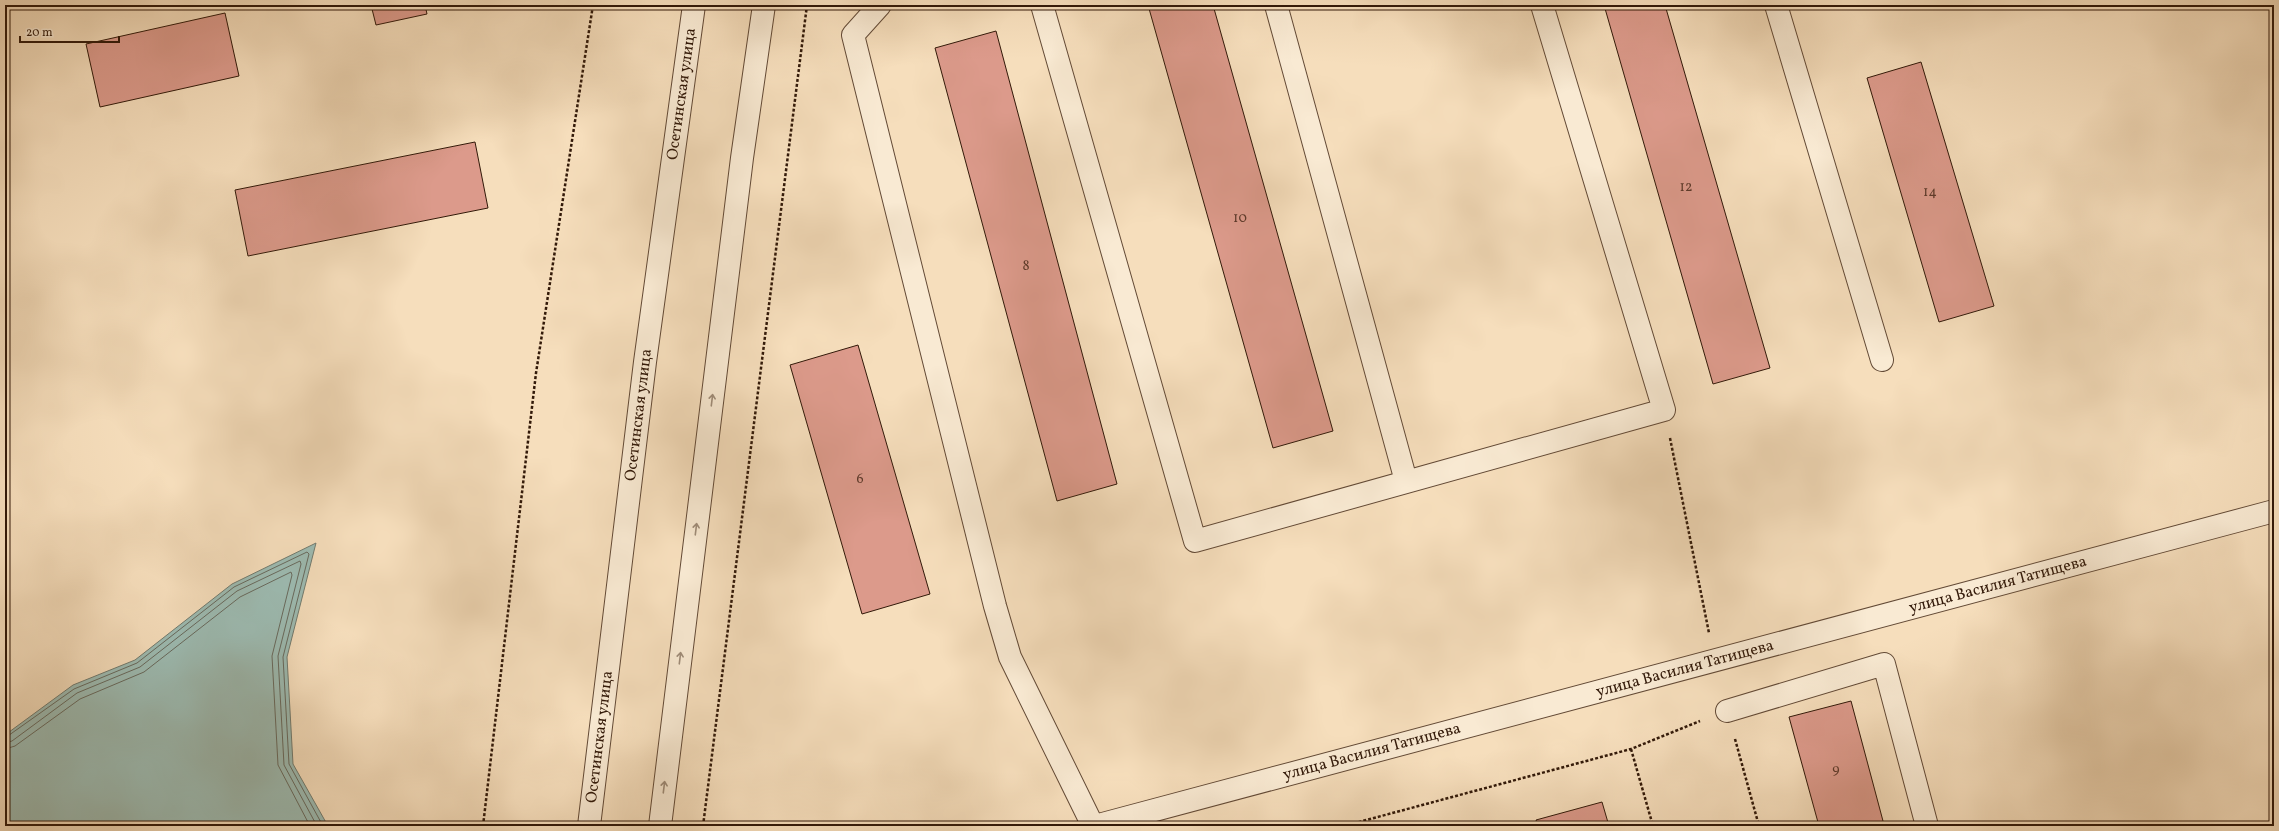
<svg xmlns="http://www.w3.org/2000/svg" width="2279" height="831" font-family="Vollkorn,serif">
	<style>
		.water { fill: #9dbcb3; stroke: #727b6f }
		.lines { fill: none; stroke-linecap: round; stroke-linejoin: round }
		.shore { stroke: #686a5e; stroke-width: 1 }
		.building { fill: #dc9a8b; stroke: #321909 }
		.minor-casing { stroke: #634a36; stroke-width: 24 }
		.path { stroke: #321909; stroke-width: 2.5; stroke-dasharray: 3 2; stroke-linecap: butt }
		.minor { stroke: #f9ead3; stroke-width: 22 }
		.oneway { stroke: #9f8c78 }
		.labels { text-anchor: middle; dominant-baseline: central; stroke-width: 3; stroke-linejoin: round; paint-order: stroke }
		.number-label { font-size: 14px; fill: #5c392a }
		.street-label { font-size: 16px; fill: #321909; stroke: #f9ead3 }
	</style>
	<rect width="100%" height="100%" fill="#f6debc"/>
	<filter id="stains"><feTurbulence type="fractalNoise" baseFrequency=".005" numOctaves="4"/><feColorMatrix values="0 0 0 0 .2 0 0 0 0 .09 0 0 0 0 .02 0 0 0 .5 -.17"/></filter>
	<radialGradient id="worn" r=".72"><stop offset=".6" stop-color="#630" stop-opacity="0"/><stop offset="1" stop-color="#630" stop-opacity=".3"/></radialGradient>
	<!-- water -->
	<path class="water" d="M316,543L287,657L293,764L328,826H5V735L73,685L135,660L232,584Z"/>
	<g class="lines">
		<!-- shore -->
		<g class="shore">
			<path d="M5,738L74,689L137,663L234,587L307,552L309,554L283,657L289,764L323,826"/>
			<path d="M5,743L12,741L77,693L140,667L237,591L300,561L301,564L278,656L284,765L317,826"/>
			<path d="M5,749L15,746L80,699L144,672L240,597L291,572L292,575L272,656L278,765L310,826"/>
		</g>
	</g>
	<!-- building -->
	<g class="building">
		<path d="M371,5H425L427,14L376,25Z"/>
		<path d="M1148,5H1213L1333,431L1273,448Z"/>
		<path d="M1604,5H1665L1770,368L1713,384Z"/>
		<path d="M225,13L239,76L100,107L86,44Z"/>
		<path d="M996,31L1117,484L1057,501L935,48Z"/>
		<path d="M1921,62L1994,306L1939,322L1867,78Z"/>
		<path d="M475,142L488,208L248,256L235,190Z"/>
		<path d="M858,345L930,594L862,614L790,365Z"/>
		<path d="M1851,701L1883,821L1885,826H1819L1789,717Z"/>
		<path d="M1602,802L1609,826H1538L1536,820Z"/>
		<path d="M1440,823L1441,826H1429Z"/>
	</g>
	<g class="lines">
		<!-- minor casing -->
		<g class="minor-casing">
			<g id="minor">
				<path d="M880,5L853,35L995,606L1010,657L1093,826"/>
				<path d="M1042,5L1195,541L1664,410L1542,5"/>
				<path d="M1276,5L1406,481"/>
				<path d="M1776,5L1882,360"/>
				<path d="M1727,711L1884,664L1927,826"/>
				<path d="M589,826L645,362L694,5"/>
				<path d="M660,826L742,158L764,5"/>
				<path d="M1095,826L2274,511"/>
			</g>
		</g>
		<!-- path -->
		<g class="path">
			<path d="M1670,438L1709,633"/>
			<path d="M1735,739L1759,826"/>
			<path d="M1631,749L1653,826"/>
			<path d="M483,826L536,373L593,5"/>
			<path d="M703,826L807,5"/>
			<path d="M1344,826L1631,749L1700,721"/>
		</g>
		<!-- minor -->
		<use href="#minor" class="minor"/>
	</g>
	<!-- one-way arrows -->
	<defs><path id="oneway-shaft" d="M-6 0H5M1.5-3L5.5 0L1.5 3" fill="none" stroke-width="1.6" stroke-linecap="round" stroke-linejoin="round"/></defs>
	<g class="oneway">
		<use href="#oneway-shaft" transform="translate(712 400) rotate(-83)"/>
		<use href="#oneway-shaft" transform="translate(696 529) rotate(-83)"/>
		<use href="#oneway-shaft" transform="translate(680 658) rotate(-83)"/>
		<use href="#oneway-shaft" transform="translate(664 787) rotate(-83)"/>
	</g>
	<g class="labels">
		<!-- number labels -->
		<g class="number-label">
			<text x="1686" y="187">12</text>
			<text x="1930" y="192">14</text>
			<text x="1240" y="218">10</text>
			<text x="1026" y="266">8</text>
			<text x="860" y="479">6</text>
			<text x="1836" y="769">9</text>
		</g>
		<!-- street labels -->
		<g class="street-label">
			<text transform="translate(682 94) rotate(-82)">Осетинская улица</text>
			<text transform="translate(639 415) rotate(-83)">Осетинская улица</text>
			<text transform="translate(1998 585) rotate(-15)">улица Василия Татищева</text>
			<text transform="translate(1685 669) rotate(-15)">улица Василия Татищева</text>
			<text transform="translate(600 737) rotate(-83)">Осетинская улица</text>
			<text transform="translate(1372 752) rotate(-15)">улица Василия Татищева</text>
		</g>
	</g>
	<!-- margin -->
	<rect width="2279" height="831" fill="none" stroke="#f6debc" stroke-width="20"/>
	<rect x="6" y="6" width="2267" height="819" fill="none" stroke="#321909" stroke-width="2"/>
	<rect x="10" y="10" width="2259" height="811" fill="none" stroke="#321909"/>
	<!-- scale -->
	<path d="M20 36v6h99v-6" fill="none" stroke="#321909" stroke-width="2"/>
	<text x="26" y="36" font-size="12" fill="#321909" stroke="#f9ead3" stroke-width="3" paint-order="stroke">20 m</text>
	<rect width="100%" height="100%" filter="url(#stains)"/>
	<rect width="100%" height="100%" fill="url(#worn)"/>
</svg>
